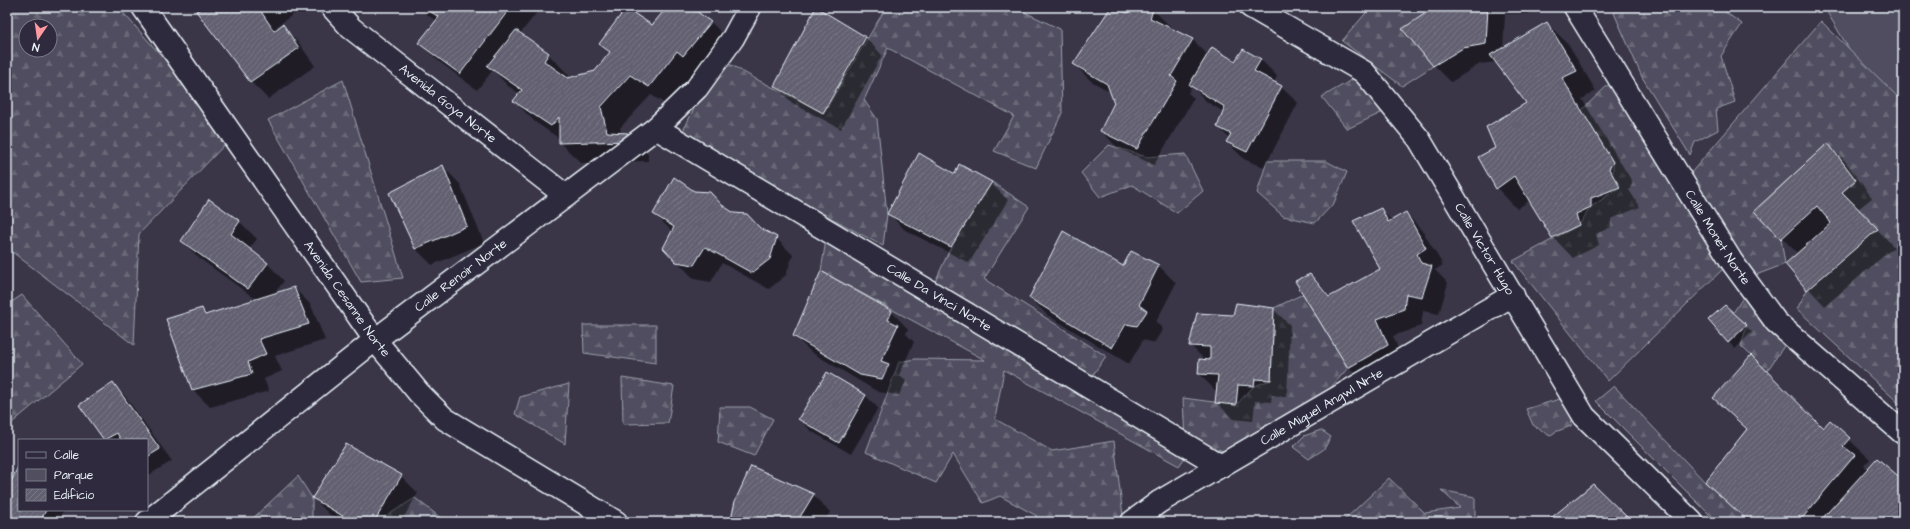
<svg xmlns="http://www.w3.org/2000/svg" width="1910" height="529" font-family="'Architects Daughter',sans-serif">
	<style>
		.green { fill: #504e5f; stroke: #9ca0ac }
		.forest { fill: url(#forest-firs); stroke: #9ca0ac; fill-rule: evenodd }
		.shadow { fill: #0007 }
		.building { fill: url(#building-hatch); stroke: #e8f1f8 }
		.lines { fill: none; stroke-linecap: round; stroke-linejoin: round }
		.street-casing { stroke: #e8f1f8; stroke-width: 25 }
		.street { stroke: #2f2a3d; stroke-width: 22 }
		.labels { text-anchor: middle; dominant-baseline: central; stroke-width: 3; stroke-linejoin: round; paint-order: stroke }
		.street-label { font-size: 13px; fill: #e8f1f8; stroke: #2f2a3d }
	</style>
	<defs>
		<pattern id="forest-firs" width="22" height="20" patternUnits="userSpaceOnUse"><rect width="22" height="20" fill="#504e5f"/><path d="M5 1l3.5 6h-7zM16 11l3.5 6h-7z" fill="#696877"/></pattern>
		<pattern id="building-hatch" width="6" height="6" patternUnits="userSpaceOnUse"><rect width="6" height="6" fill="#636171"/><path d="M-1 1l2-2M0 6l6-6M5 7l2-2" fill="none" stroke="#797886"/></pattern>
	</defs>
	<rect width="100%" height="100%" fill="#3a3648"/>
	<filter id="ink" filterUnits="userSpaceOnUse"><feTurbulence type="fractalNoise" baseFrequency=".025" numOctaves="2"/><feDisplacementMap in="SourceGraphic" scale="8" xChannelSelector="R" yChannelSelector="G"/><feConvolveMatrix kernelMatrix="1 2 1 2 8 2 1 2 1" color-interpolation-filters="sRGB"/></filter>
	<g filter="url(#ink)">
		<!-- green -->
		<path class="green" d="M1824,7H1903V110L1867,79Z"/>
		<!-- forest -->
		<g class="forest">
			<path d="M7,7H118L233,136L139,234L134,345L7,248ZM26,26H50V50H26Z"/>
			<path d="M896,7H1014L1060,29L1062,113L1036,168L994,151L1014,116L888,48L864,100L877,119L887,214L883,246L680,137L719,58L754,78L824,113L885,9Z"/>
			<path d="M1371,7H1435L1433,66L1402,86L1342,41Z"/>
			<path d="M1619,7H1718L1742,24L1721,56L1735,102L1716,109L1718,130L1695,142L1690,155L1642,77L1614,13Z"/>
			<path d="M1821,21L1903,102V407L1797,309L1807,290L1878,229L1842,192L1856,180L1828,143L1754,211L1781,239L1785,264L1748,278L1690,174Z"/>
			<path d="M1360,75L1383,112L1347,129L1322,97Z"/>
			<path d="M343,80L403,278L361,282L268,120Z"/>
			<path d="M1612,81L1728,264L1608,381L1513,261L1579,225L1591,207L1620,187L1613,176V162L1582,110Z"/>
			<path d="M1109,145L1147,157L1185,154L1203,191L1177,213L1132,185L1100,197L1081,173Z"/>
			<path d="M1267,161H1326L1347,172L1334,203L1315,223L1283,216L1257,193Z"/>
			<path d="M992,182L1029,207L984,279L1106,356L1088,382L934,284L951,247Z"/>
			<path d="M826,240L1191,449L1179,466L1004,370L995,419L1052,451L1114,441L1123,516L1119,522H1031L1037,516L1000,496L983,503L953,454L936,483L866,452L899,362L915,359L985,360L821,271Z"/>
			<path d="M1303,294L1348,368L1327,392L1229,452L1185,442L1183,398L1236,405L1254,386L1271,380L1274,308Z"/>
			<path d="M22,295L82,364L7,427V305Z"/>
			<path d="M1744,296L1784,346L1767,371L1741,346L1747,325L1733,313Z"/>
			<path d="M583,325H656V363L584,353Z"/>
			<path d="M622,378L674,386L668,423L623,424Z"/>
			<path d="M569,384L565,444L515,414L520,397Z"/>
			<path d="M1614,386L1705,482L1749,522H1717L1596,401Z"/>
			<path d="M1563,398L1573,415L1571,426L1555,432L1550,436L1533,425L1526,409Z"/>
			<path d="M720,407H750L773,419L754,456L718,442Z"/>
			<path d="M1321,430L1331,437L1324,449L1309,459L1293,447L1304,436Z"/>
			<path d="M298,476L312,498V522H249Z"/>
			<path d="M1389,478L1425,513L1460,508L1441,490L1475,497V522H1342Z"/>
			<path d="M415,498L446,522H377Z"/>
		</g>
		<!-- shadow -->
		<g class="shadow">
			<path d="M205,7H291L295,13L276,27L278,29L282,26L299,43L315,66L268,99L251,82L197,12Z"/>
			<path d="M419,7H541L520,34L548,54L569,75L566,78L567,79L595,72L610,53L601,44L652,27L668,7H690L711,22L731,43L670,107L651,95L620,128L622,134H628L648,154V161L581,163L560,143V139L535,122L514,101L520,94L508,86L493,70L477,90L437,60L420,43L437,21L427,15Z"/>
			<path d="M1112,7L1128,14L1133,7H1150L1170,26L1169,29L1193,40L1208,55L1235,63L1260,59L1277,76L1274,83L1281,87L1298,103L1264,168L1244,159L1227,142L1229,138L1218,127L1224,112L1207,102L1192,86L1188,93L1194,98L1154,165L1118,148L1101,131L1115,103L1111,92L1091,81L1074,64Z"/>
			<path d="M1437,7H1530L1529,14H1505L1503,49L1547,23L1568,44L1596,91L1582,99L1633,183L1629,190L1640,207L1611,219V227L1596,234L1599,245L1573,258L1553,237L1530,200L1517,209L1497,188L1480,157L1497,148L1527,103L1497,62L1480,64L1451,82L1434,65Z"/>
			<path d="M817,8L866,38L882,55L841,129L792,103L775,86Z"/>
			<path d="M1828,144L1845,161L1872,198L1858,209L1894,247L1825,306L1786,264L1798,254L1755,211Z"/>
			<path d="M960,166L991,183L1008,200L969,263L905,230L888,213L956,176Z"/>
			<path d="M443,167L460,184L484,243L432,265L415,248Z"/>
			<path d="M694,192L724,207L776,238L793,255L786,275L769,289L722,263L711,282L694,279L677,261L673,232L654,214Z"/>
			<path d="M210,200L240,222L257,239L249,249L268,264L284,281L274,294L294,288L311,305L325,340L275,356L282,371L264,379L269,391L210,407L193,390L168,320L202,309L208,315L257,300L199,258L182,241Z"/>
			<path d="M1381,210L1392,221L1406,213L1422,230L1443,265L1435,270L1448,283L1439,314L1423,311L1421,326L1393,336L1404,363L1366,385L1349,368L1296,281L1310,275L1331,297L1382,269Z"/>
			<path d="M1132,252L1159,266L1176,283L1156,322L1163,329L1154,343L1143,340L1129,364L1047,315L1030,298L1123,268Z"/>
			<path d="M822,272L892,312L908,329L906,334L914,342L899,375L906,381L899,395L878,392L811,352L794,336Z"/>
			<path d="M1725,306L1752,332L1735,349L1709,320Z"/>
			<path d="M1273,309L1290,325L1287,397L1272,395L1271,402L1255,401L1253,421L1233,419L1216,402V391L1199,374L1205,360L1190,345L1233,316Z"/>
			<path d="M827,373L866,396L878,408L851,454L811,431L799,419Z"/>
			<path d="M113,384L125,396L172,461L149,475L147,473V440H105L80,406Z"/>
			<path d="M1714,398L1823,430L1830,422L1870,459L1864,466L1868,469L1903,481V522H1748L1706,482L1748,430Z"/>
			<path d="M19,467V510H64L58,522H7V483L11,482Z"/>
			<path d="M401,476L418,493L401,522H342L330,515L313,498Z"/>
			<path d="M1593,486L1630,522H1547Z"/>
			<path d="M813,495L830,512L824,522H735L732,519Z"/>
		</g>
		<!-- building -->
		<g class="building">
			<path d="M203,7H264L260,10L274,31L283,24L299,48L250,82L196,11Z"/>
			<path d="M423,7H511L460,74L418,43L439,17Z"/>
			<path d="M667,7H691L711,22L683,56L677,51L649,87L630,75L601,107L607,132L628,133V141L559,143V117L551,126L513,101L522,90L487,66L516,30L549,53L544,61L568,78L595,71L610,52L599,44L626,8L652,25Z"/>
			<path d="M816,7L866,37L823,113L774,86Z"/>
			<path d="M1111,7L1128,13L1131,7H1152L1154,8L1150,18L1193,39L1171,76L1177,81L1137,149L1100,131L1114,103L1107,84L1073,64Z"/>
			<path d="M1435,7H1488L1486,44L1463,48L1433,66L1402,29Z"/>
			<path d="M1547,22L1577,71L1562,78L1613,162L1609,169L1620,187L1591,198V207L1576,214L1579,225L1552,238L1514,176L1496,189L1478,157L1495,148L1486,127L1526,103L1490,55Z"/>
			<path d="M1212,47L1235,61L1243,49L1261,59L1254,71L1282,86L1247,152L1226,142L1231,134L1217,127L1225,107L1189,85Z"/>
			<path d="M1828,143L1856,180L1842,192L1878,229L1807,290L1785,264L1831,223L1817,206L1781,239L1754,211Z"/>
			<path d="M919,153L955,174L959,164L992,182L951,247L887,214Z"/>
			<path d="M443,165L467,226L415,249L389,193Z"/>
			<path d="M674,177L694,191L710,192L722,205L734,213L747,214L760,228L777,237L770,259L752,273L705,247L694,265L676,262L663,248L674,227L653,214Z"/>
			<path d="M209,199L240,221L231,234L268,263L248,289L181,241Z"/>
			<path d="M1381,208L1388,222L1406,212L1426,248L1417,254L1421,263L1432,266L1422,297L1406,294L1404,309L1377,319L1388,345L1348,368L1295,281L1310,274L1329,297L1380,269L1353,221Z"/>
			<path d="M1063,231L1123,266L1131,251L1159,265L1139,305L1147,311L1137,326L1126,324L1112,348L1029,298Z"/>
			<path d="M821,271L892,311L888,320L898,325L881,361L889,364L882,379L860,375L793,336Z"/>
			<path d="M294,287L309,324L259,339L266,354L248,362L252,374L192,390L166,319L202,308L205,315Z"/>
			<path d="M1236,303L1274,308L1271,380L1255,379L1254,386L1238,385L1236,405L1215,403L1218,375L1198,374L1199,359L1210,360V347L1189,346L1197,313L1233,315Z"/>
			<path d="M1725,305L1747,325L1728,343L1708,320Z"/>
			<path d="M1751,355L1823,428L1830,420L1850,438L1843,446L1855,455L1799,522H1749L1705,482L1747,429L1713,398Z"/>
			<path d="M827,372L866,395L839,443L798,419Z"/>
			<path d="M113,382L160,449L147,457V440H121L117,433L104,440L79,405Z"/>
			<path d="M346,444L402,475L374,522H353L312,498Z"/>
			<path d="M1877,458L1903,480V522H1819Z"/>
			<path d="M19,465V510H46L40,522H7V482L11,481Z"/>
			<path d="M751,466L814,494L797,522H738L731,519L735,501Z"/>
			<path d="M1593,484L1627,517L1620,522H1546Z"/>
		</g>
		<g class="lines">
			<!-- street casing -->
			<g class="street-casing">
				<g id="street">
					<path id="s1" d="M143,7L375,340L419,393L445,419L616,522"/>
					<path id="s2" d="M332,7L351,28L566,196"/>
					<path id="s3" d="M1251,7L1364,72L1419,139L1584,416L1692,522"/>
					<path id="s4" d="M1575,7L1732,262L1776,322L1903,433"/>
					<path id="s5" d="M656,128L1221,466"/>
					<path id="s6" d="M147,522L375,340L656,128L697,88L733,38L750,7"/>
					<path id="s7" d="M1132,522L1159,502L1513,295"/>
				</g>
			</g>
			<!-- street -->
			<use href="#street" class="street"/>
		</g>
	</g>
	<g class="labels">
		<!-- street labels -->
		<g class="street-label">
			<text stroke="none"><textPath href="#s2" startOffset="151">Avenida Goya Norte</textPath></text>
			<text stroke="none"><textPath href="#s4" startOffset="271">Calle Monet Norte</textPath></text>
			<text stroke="none"><textPath href="#s3" startOffset="345">Calle Victor Hugo</textPath></text>
			<text stroke="none"><textPath href="#s6" startOffset="399">Calle Renoir Norte</textPath></text>
			<text stroke="none"><textPath href="#s5" startOffset="330">Calle Da Vinci Norte</textPath></text>
			<text stroke="none"><textPath href="#s1" startOffset="356">Avenida Cesanne Norte</textPath></text>
			<text stroke="none"><textPath href="#s7" startOffset="222">Calle Miguel Angwl Nrte</textPath></text>
		</g>
	</g>
	<!-- margin -->
	<rect width="1910" height="529" fill="none" stroke="#2f2a3d" stroke-width="24"/>
	<rect x="12" y="12" width="1886" height="505" fill="none" stroke="#e8f1f8" stroke-width="1.5" filter="url(#ink)"/>
	<!-- legend -->
	<rect x="18" y="439" width="130" height="72" fill="#2f2a3d" stroke="#797a88"/>
	<rect x="26" y="452" width="20" height="6" fill="#2f2a3d" stroke="#797a88"/>
	<text x="54" y="459" font-size="12" fill="#e8f1f8">Calle</text>
	<rect x="26" y="469" width="20" height="12" fill="#504e5f" stroke="#797a88"/>
	<text x="54" y="479" font-size="12" fill="#e8f1f8">Parque</text>
	<rect x="26" y="489" width="20" height="12" fill="url(#building-hatch)" stroke="#797a88"/>
	<text x="54" y="499" font-size="12" fill="#e8f1f8">Edificio</text>
	<!-- north arrow -->
	<g transform="translate(38 38) rotate(193)"><circle r="19" fill="#2f2a3d" stroke="#797a88"/>
	<path d="M0-3L7 15L0 10L-7 15Z" fill="#ff9aa2"/>
	<text y="-6" font-size="11" font-weight="bold" text-anchor="middle" fill="#e8f1f8">N</text>
	</g>
</svg>
